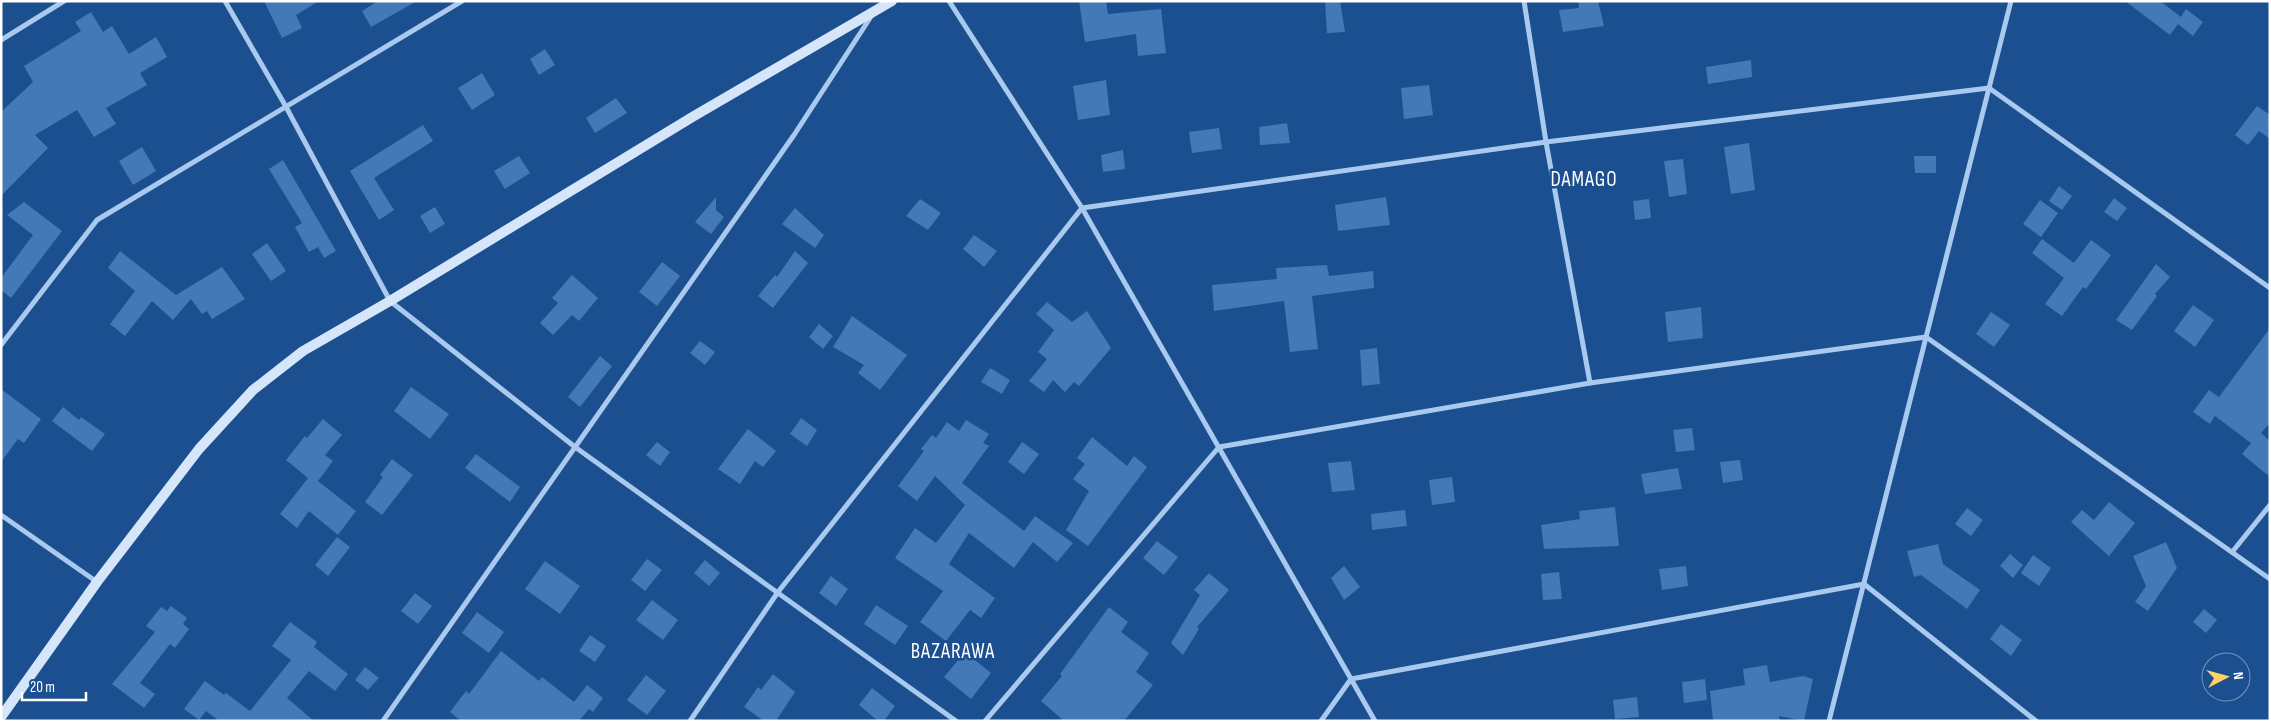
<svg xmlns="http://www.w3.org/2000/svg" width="2271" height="722" font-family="'Sofia Sans Condensed',sans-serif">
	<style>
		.building { fill: #4478b7 }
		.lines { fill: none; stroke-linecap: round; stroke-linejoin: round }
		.minor { stroke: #a9c9ee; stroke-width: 5 }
		.secondary { stroke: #d6e6fa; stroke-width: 10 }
		.labels { text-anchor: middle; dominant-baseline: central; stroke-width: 5; stroke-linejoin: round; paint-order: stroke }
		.quarter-label { font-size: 21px; letter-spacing: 1px; fill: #fff; stroke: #1b4f8f }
	</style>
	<rect width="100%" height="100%" fill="#1b4f8f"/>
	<!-- building -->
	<g class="building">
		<path d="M264,1H319L296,15L302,28L282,38Z"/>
		<path d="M378,1H417L371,27L362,11Z"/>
		<path d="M1079,1H1106L1108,14L1161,9L1166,53L1138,56L1136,34L1085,42Z"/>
		<path d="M1325,1H1340L1345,32L1327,33Z"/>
		<path d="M1578,1H1598L1604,26L1563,32L1559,10L1579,8Z"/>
		<path d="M2125,1H2160L2181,17L2186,9L2203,22L2193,36L2178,24L2170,35Z"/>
		<path d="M91,12L103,32L112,26L129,54L156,37L167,57L140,73L147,85L106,108L116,124L94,137L77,110L35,135L48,148L1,196V112L33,82L24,66L81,31L75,22Z"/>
		<path d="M545,49L555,65L539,75L530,59Z"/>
		<path d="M1751,60L1752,77L1708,84L1706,67Z"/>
		<path d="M482,73L495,95L472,110L458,88Z"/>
		<path d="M1106,80L1110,115L1078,120L1073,86Z"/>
		<path d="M1429,85L1433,115L1404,119L1401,88Z"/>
		<path d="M616,98L627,113L595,133L586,118Z"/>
		<path d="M2257,106L2270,115V139L2259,131L2248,145L2235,135Z"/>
		<path d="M1287,123L1290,143L1260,145L1259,127Z"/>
		<path d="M423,125L433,141L374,178L394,210L379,220L350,171Z"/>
		<path d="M1219,128L1222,149L1192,153L1189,132Z"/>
		<path d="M1749,143L1755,190L1731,194L1724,147Z"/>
		<path d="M142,147L156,171L133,185L119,161Z"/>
		<path d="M1123,150L1125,169L1103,172L1101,155Z"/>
		<path d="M519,156L530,173L505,189L494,171Z"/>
		<path d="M1914,156H1936V173H1915Z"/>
		<path d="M1683,159L1687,194L1669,197L1664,161Z"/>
		<path d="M283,160L336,251L324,258L318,247L309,252L295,227L302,223L269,169Z"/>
		<path d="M2059,186L2072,196L2062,210L2049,201Z"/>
		<path d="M716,197V210L724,217L711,234L695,222Z"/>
		<path d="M1386,197L1390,225L1338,231L1335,205Z"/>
		<path d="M2114,198L2127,208L2117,221L2104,212Z"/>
		<path d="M920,199L941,213L928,230L906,216Z"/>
		<path d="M1649,199L1651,218L1635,220L1633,201Z"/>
		<path d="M2040,200L2058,213L2041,237L2023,224Z"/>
		<path d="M24,202L62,231L11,298L1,290V278L33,235L7,215Z"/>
		<path d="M435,207L445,224L430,233L420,216Z"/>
		<path d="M795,208L824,235L815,248L782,224Z"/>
		<path d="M974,235L997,251L984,267L963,249Z"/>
		<path d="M2042,239L2074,263L2091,240L2111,255L2086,289L2083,287L2062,316L2045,304L2064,278L2032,253Z"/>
		<path d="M267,243L286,271L271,281L252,254Z"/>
		<path d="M120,251L176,295L222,267L245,299L212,319L207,311L202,314L191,299L173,320L152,301L125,336L110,324L135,291L108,268Z"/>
		<path d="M795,251L808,263L773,308L758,296L775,275L777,277Z"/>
		<path d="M662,262L680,276L657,306L639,292Z"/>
		<path d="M2156,264L2170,277L2155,294L2157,296L2132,330L2116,320Z"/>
		<path d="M1327,265L1329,276L1373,271L1374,288L1312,296L1318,349L1290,352L1284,301L1214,311L1212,285L1277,279L1276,268Z"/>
		<path d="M572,275L598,298L579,321L572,315L553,335L540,323L558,303L552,298Z"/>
		<path d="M1047,302L1072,322L1087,311L1111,348L1079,386L1074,382L1065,392L1053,380L1044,392L1029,381L1047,359L1038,352L1054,330L1036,314Z"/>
		<path d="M2193,305L2214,320L2195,347L2174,331Z"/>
		<path d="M1701,307L1703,338L1668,342L1665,312Z"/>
		<path d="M1991,312L2010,325L1994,347L1976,334Z"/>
		<path d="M852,316L907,355L880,390L858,373L864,365L833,347Z"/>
		<path d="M819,324L833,336L823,349L809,337Z"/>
		<path d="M2270,328V423L2261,433L2270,441V477L2242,454L2251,443L2215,416L2210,424L2193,412L2209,390L2219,397Z"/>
		<path d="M700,341L715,352L705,365L690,353Z"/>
		<path d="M1377,348L1380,384L1362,386L1360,350Z"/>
		<path d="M600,356L612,366L580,407L568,397Z"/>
		<path d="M990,368L1010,380L1002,394L981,382Z"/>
		<path d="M411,387L449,414L430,439L394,411Z"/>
		<path d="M1,389L41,419L24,443L18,439L1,462Z"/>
		<path d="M63,407L79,420L81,417L105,434L92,451L52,421Z"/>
		<path d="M801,418L817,430L807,446L790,434Z"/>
		<path d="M323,419L342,435L325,455L333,461L318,481L356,511L338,535L309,511L297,528L280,514L308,478L286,460L305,436L307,438Z"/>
		<path d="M966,420L989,434L983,443L989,446L962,483L1024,531L1035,516L1073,543L1057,562L1033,542L1014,568L969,533L949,564L995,598L981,618L970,610L946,641L920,622L943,591L895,558L915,528L936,543L965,505L935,476L917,501L898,486L924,451L921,449L932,435L936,438L947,422L959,431Z"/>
		<path d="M1692,428L1695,450L1676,452L1673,430Z"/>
		<path d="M748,429L776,451L763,467L755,461L740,484L718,469Z"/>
		<path d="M1092,437L1127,466L1134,456L1147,467L1088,546L1066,530L1089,491L1073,479L1085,464L1077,458Z"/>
		<path d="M657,442L670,452L660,466L646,455Z"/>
		<path d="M1022,442L1039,454L1024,474L1008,462Z"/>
		<path d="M476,454L520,487L510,502L465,468Z"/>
		<path d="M392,459L413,475L382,515L365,502L383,477L380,475Z"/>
		<path d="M1740,460L1743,480L1723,483L1720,462Z"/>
		<path d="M1351,461L1355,490L1332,492L1328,463Z"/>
		<path d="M1678,468L1682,489L1645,494L1641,474Z"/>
		<path d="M1452,477L1455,502L1432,505L1429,480Z"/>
		<path d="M2109,502L2135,523L2109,556L2071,522L2082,510L2094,520Z"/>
		<path d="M1615,507L1619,546L1544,549L1541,525L1580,519L1579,511Z"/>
		<path d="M1967,508L1983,520L1971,536L1955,524Z"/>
		<path d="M1405,510L1407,526L1372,530L1371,514Z"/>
		<path d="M337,537L350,547L328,576L315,565Z"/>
		<path d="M1157,541L1178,557L1164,575L1143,558Z"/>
		<path d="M2166,542L2177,568L2148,611L2135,602L2146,586L2133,556Z"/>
		<path d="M1938,544L1943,564L1980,590L1967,609L1921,575L1914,577L1907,551Z"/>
		<path d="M2010,554L2023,565L2013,578L2000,566Z"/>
		<path d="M2033,555L2051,568L2039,586L2021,573Z"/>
		<path d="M647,559L662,570L645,591L631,580Z"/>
		<path d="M705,560L720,573L709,586L694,573Z"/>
		<path d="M545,561L580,586L560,614L525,589Z"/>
		<path d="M1344,566L1360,587L1344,600L1331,578Z"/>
		<path d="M1686,566L1688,586L1662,590L1659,569Z"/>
		<path d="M1559,572L1562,599L1543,600L1541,574Z"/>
		<path d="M1209,573L1229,590L1197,627L1199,629L1183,655L1171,643L1200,595L1194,590Z"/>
		<path d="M831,576L848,589L836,606L819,593Z"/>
		<path d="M415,593L432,606L418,624L401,611Z"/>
		<path d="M652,600L678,620L663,640L636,620Z"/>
		<path d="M876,605L908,626L895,645L864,624Z"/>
		<path d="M171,606L187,618L183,624L189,629L175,648L170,644L140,683L155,694L144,708L112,684L155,632L146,626L161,607L167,611Z"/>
		<path d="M1109,607L1128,622L1121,632L1149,653L1136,672L1153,685L1124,721H1064L1041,701L1062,676L1060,674Z"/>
		<path d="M2204,609L2217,620L2206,633L2193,622Z"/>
		<path d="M477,612L504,632L489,653L462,633Z"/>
		<path d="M290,622L317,642L314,647L348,674L335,691L309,671L287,698L314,721H219L206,711L199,720L184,709L205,681L224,695L226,693L250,711L291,660L272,646Z"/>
		<path d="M2001,624L2022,640L2011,656L1990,639Z"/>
		<path d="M590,635L606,646L595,662L579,651Z"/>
		<path d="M501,651L539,681L542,677L574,702L587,685L603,698L593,712L589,709L579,721H461L450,712L466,691L469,694Z"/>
		<path d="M965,652L991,673L971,699L944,677Z"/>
		<path d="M1767,665L1770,682L1803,676L1813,679L1804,721L1779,716L1780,721H1713L1710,691L1745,685L1743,669Z"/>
		<path d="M365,667L379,678L368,690L355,680Z"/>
		<path d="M773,674L795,692L776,721H764L744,707L758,687L761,690Z"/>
		<path d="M646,675L666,691L647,715L627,700Z"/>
		<path d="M1705,679L1707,700L1684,703L1682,682Z"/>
		<path d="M872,688L895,706L884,721H878L859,705Z"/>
		<path d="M1637,697L1639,717L1615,719L1613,700Z"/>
	</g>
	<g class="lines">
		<!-- minor -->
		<g class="minor">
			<path d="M225,1L285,105L390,301L575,447L956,721"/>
			<path d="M949,1L1082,208L1375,721"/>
			<path d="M1524,1L1546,142L1590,383"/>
			<path d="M1,40L64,1"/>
			<path d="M1,345L97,220L462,1"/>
			<path d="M1,515L97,582"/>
			<path d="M2233,551L2270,505"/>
			<path d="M383,721L794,135L872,15"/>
			<path d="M690,721L778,592L1082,208L1546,142L1989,88L2270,288"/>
			<path d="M985,721L1219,447L1590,383L1926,337L2270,579"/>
			<path d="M1321,721L1351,679L1864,584L2036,721"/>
			<path d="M1829,721L2011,1"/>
		</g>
		<!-- secondary -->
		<path class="secondary" d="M1,717L97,582L199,449L253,390L303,351L390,301L694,116L892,1"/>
	</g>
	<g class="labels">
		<!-- quarter labels -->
		<g class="quarter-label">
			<text x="1584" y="179">DAMAGO</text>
			<text x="953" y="651">BAZARAWA</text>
		</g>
	</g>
	<!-- border -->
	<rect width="2271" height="722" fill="none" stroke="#ffffff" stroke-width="5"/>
	<!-- north arrow -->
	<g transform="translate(2226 677) rotate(84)"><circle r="24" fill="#1b4f8f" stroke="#7695bc"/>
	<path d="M0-4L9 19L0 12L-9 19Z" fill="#ffd166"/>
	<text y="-8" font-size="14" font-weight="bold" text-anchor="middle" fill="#ffffff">N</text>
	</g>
	<!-- scale -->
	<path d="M22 692v8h64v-8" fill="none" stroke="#ffffff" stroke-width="2.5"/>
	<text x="30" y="692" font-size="15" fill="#ffffff" stroke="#1b4f8f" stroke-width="4" paint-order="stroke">20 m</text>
</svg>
